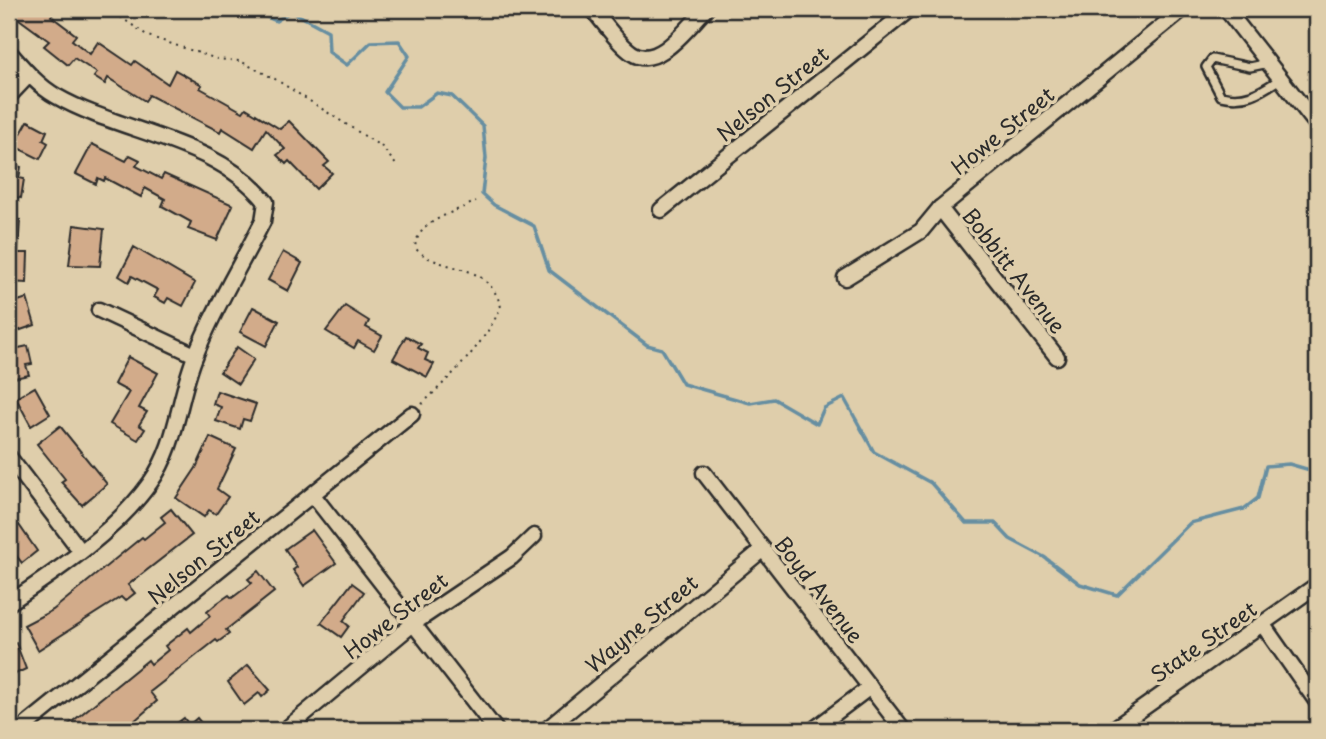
<svg xmlns="http://www.w3.org/2000/svg" width="1326" height="739" font-family="'Playpen Sans',sans-serif">
	<style>
		.lines { fill: none; stroke-linecap: round; stroke-linejoin: round }
		.stream { stroke: #668ea1; stroke-width: 3.5 }
		.building { fill: #d2ab8a; stroke: #2b2b2b; stroke-width: 2 }
		.lane-casing { stroke: #2b2b2b; stroke-width: 12 }
		.street-casing { stroke: #2b2b2b; stroke-width: 19 }
		.path { stroke: #2b2b2b; stroke-width: 2; stroke-dasharray: 2 5; stroke-linecap: butt }
		.lane { stroke: #dfceab; stroke-width: 7 }
		.street { stroke: #dfceab; stroke-width: 14 }
		.labels { text-anchor: middle; dominant-baseline: central; stroke-width: 7; stroke-linejoin: round; paint-order: stroke }
		.street-label { font-size: 21px; fill: #2b2b2b; stroke: #dfceab }
	</style>
	<rect width="100%" height="100%" fill="#dfceab"/>
	<filter id="ink" filterUnits="userSpaceOnUse"><feTurbulence type="fractalNoise" baseFrequency=".0143" numOctaves="2"/><feDisplacementMap in="SourceGraphic" scale="14" xChannelSelector="R" yChannelSelector="G"/><feConvolveMatrix kernelMatrix="1 2 1 2 8 2 1 2 1" color-interpolation-filters="sRGB"/></filter>
	<g filter="url(#ink)">
		<g class="lines">
			<!-- stream -->
			<path class="stream" d="M249,9L276,21L291,11L328,31L329,52L347,65L371,42L399,41L409,56L385,92L400,107H418L437,93L452,96L483,126L486,158L482,194L494,205L534,226L549,270L647,345L662,349L683,384L750,403L774,399L817,424L824,408L844,398L874,452L931,483L966,523H995L1010,539L1044,557L1080,584L1117,595L1190,523L1244,509L1258,498L1266,466L1289,464L1317,472"/>
		</g>
		<!-- building -->
		<g class="building">
			<path d="M21,9H56L51,16L76,35L72,40L90,54L98,42L132,65L135,61L168,84L175,70L202,85L200,88L243,112L246,108L280,129L289,121L329,162L324,166L332,173L316,189L289,161L286,164L277,155L285,149L266,129L254,148L222,128L220,132L149,95L145,101L108,78L105,84L94,77L97,73L74,58L68,65L44,46L49,41L15,16Z"/>
			<path d="M28,121L47,131L43,140L48,143L40,159L14,146Z"/>
			<path d="M92,144L126,161L130,155L140,160L136,166L161,179L164,174L233,205L217,240L188,229L191,222L162,206L165,199L145,188L141,197L105,178L104,181L98,178L96,184L76,174Z"/>
			<path d="M9,164L21,167L19,178L24,179L21,198L9,196Z"/>
			<path d="M9,219L20,220L18,253H28L27,283L9,282Z"/>
			<path d="M74,225L104,229L100,266L69,265Z"/>
			<path d="M134,247L195,283L183,306L168,298L165,303L154,297L158,290L132,276L129,282L119,276Z"/>
			<path d="M283,252L302,263L288,291L268,280Z"/>
			<path d="M27,298L35,325L9,334V304Z"/>
			<path d="M345,306L369,321L366,327L382,336L374,350L358,341L354,348L326,331Z"/>
			<path d="M253,307L279,321L266,346L240,332Z"/>
			<path d="M406,336L421,344L418,348L428,353L425,360L434,364L427,377L393,359Z"/>
			<path d="M28,346L32,364L26,365L29,375L9,379V350Z"/>
			<path d="M237,347L254,359L238,384L220,372Z"/>
			<path d="M128,357L158,373L139,408L147,412L139,425L145,429L138,440L110,424L129,392L114,384Z"/>
			<path d="M35,387L50,414L31,426L16,398Z"/>
			<path d="M217,391L256,404L250,421L243,419L240,429L216,421L221,407L213,404Z"/>
			<path d="M60,426L107,484L82,505L61,482L65,479L37,444Z"/>
			<path d="M210,437L236,449L217,489L228,497L216,514L209,510L204,517L176,498L196,468Z"/>
			<path d="M171,509L192,535L128,585L135,593L125,601L121,597L38,650L24,625L53,610L142,537L144,539L165,522L161,517Z"/>
			<path d="M9,518L16,527L19,525L37,551L22,563L9,547Z"/>
			<path d="M312,530L336,563L304,586L293,570L297,567L285,549Z"/>
			<path d="M258,571L274,592L226,630L229,634L218,642L216,640L150,692L157,701L132,723L123,730H62L148,660L151,664L168,650L165,646L188,628L191,632L210,616L207,612L216,604L229,595L232,598L252,583L248,579Z"/>
			<path d="M352,583L364,592L343,621L349,626L341,637L321,623Z"/>
			<path d="M16,643L26,669L9,677V646Z"/>
			<path d="M248,665L270,690L262,697L259,693L244,705L228,682Z"/>
			<path d="M184,718L189,725L197,718L207,730H168Z"/>
		</g>
		<g class="lines">
			<!-- lane casing -->
			<g class="lane-casing">
				<path id="lane" d="M1269,63L1250,67L1212,59L1206,67L1221,96C1246,102 1260,92 1280,79"/>
			</g>
			<!-- street casing -->
			<g class="street-casing">
				<g id="street">
					<path d="M592,9C604,22 617,43 632,53C658,71 690,24 706,9"/>
					<path d="M1226,9L1317,125"/>
					<path d="M9,52C23,68 38,86 56,96C122,134 214,138 266,202L263,221C241,265 214,308 196,354C178,397 178,444 150,483C115,532 58,570 9,603"/>
					<path d="M9,96L29,75"/>
					<path d="M940,208L1057,357"/>
					<path d="M661,210L910,9"/>
					<path d="M845,278L921,231L940,208L1183,9"/>
					<path d="M99,310L195,355"/>
					<path d="M9,457L80,550"/>
					<path d="M704,473L903,730"/>
					<path d="M313,495L496,730"/>
					<path d="M1263,625L1317,702"/>
					<path d="M20,730L412,414"/>
					<path d="M285,730L414,623L512,557L534,536"/>
					<path d="M546,730L763,549"/>
					<path d="M813,730L870,687"/>
					<path d="M1112,730L1317,585"/>
				</g>
			</g>
			<!-- path -->
			<g class="path">
				<path d="M109,9L148,36L217,59L240,61L275,79L382,147L397,166"/>
				<path d="M422,404C453,374 483,346 501,307C487,258 441,275 415,248C417,220 455,213 476,201"/>
			</g>
			<!-- lane -->
			<use href="#lane" class="lane"/>
			<!-- street -->
			<use href="#street" class="street"/>
		</g>
	</g>
	<g class="labels">
		<!-- street labels -->
		<g class="street-label">
			<text transform="translate(772 93) rotate(-39)">Nelson Street</text>
			<text transform="translate(1002 130) rotate(-39)">Howe Street</text>
			<text transform="translate(1015 270) rotate(52)">Bobbitt Avenue</text>
			<text transform="translate(203 556) rotate(-39)">Nelson Street</text>
			<text transform="translate(820 589) rotate(52)">Boyd Avenue</text>
			<text transform="translate(395 615) rotate(-38)">Howe Street</text>
			<text transform="translate(641 623) rotate(-40)">Wayne Street</text>
			<text transform="translate(1203 641) rotate(-35)">State Street</text>
		</g>
	</g>
	<!-- margin -->
	<rect width="1326" height="739" fill="none" stroke="#dfceab" stroke-width="35"/>
	<rect x="18" y="18" width="1291" height="704" fill="none" stroke="#2b2b2b" stroke-width="2.5" filter="url(#ink)"/>
</svg>
